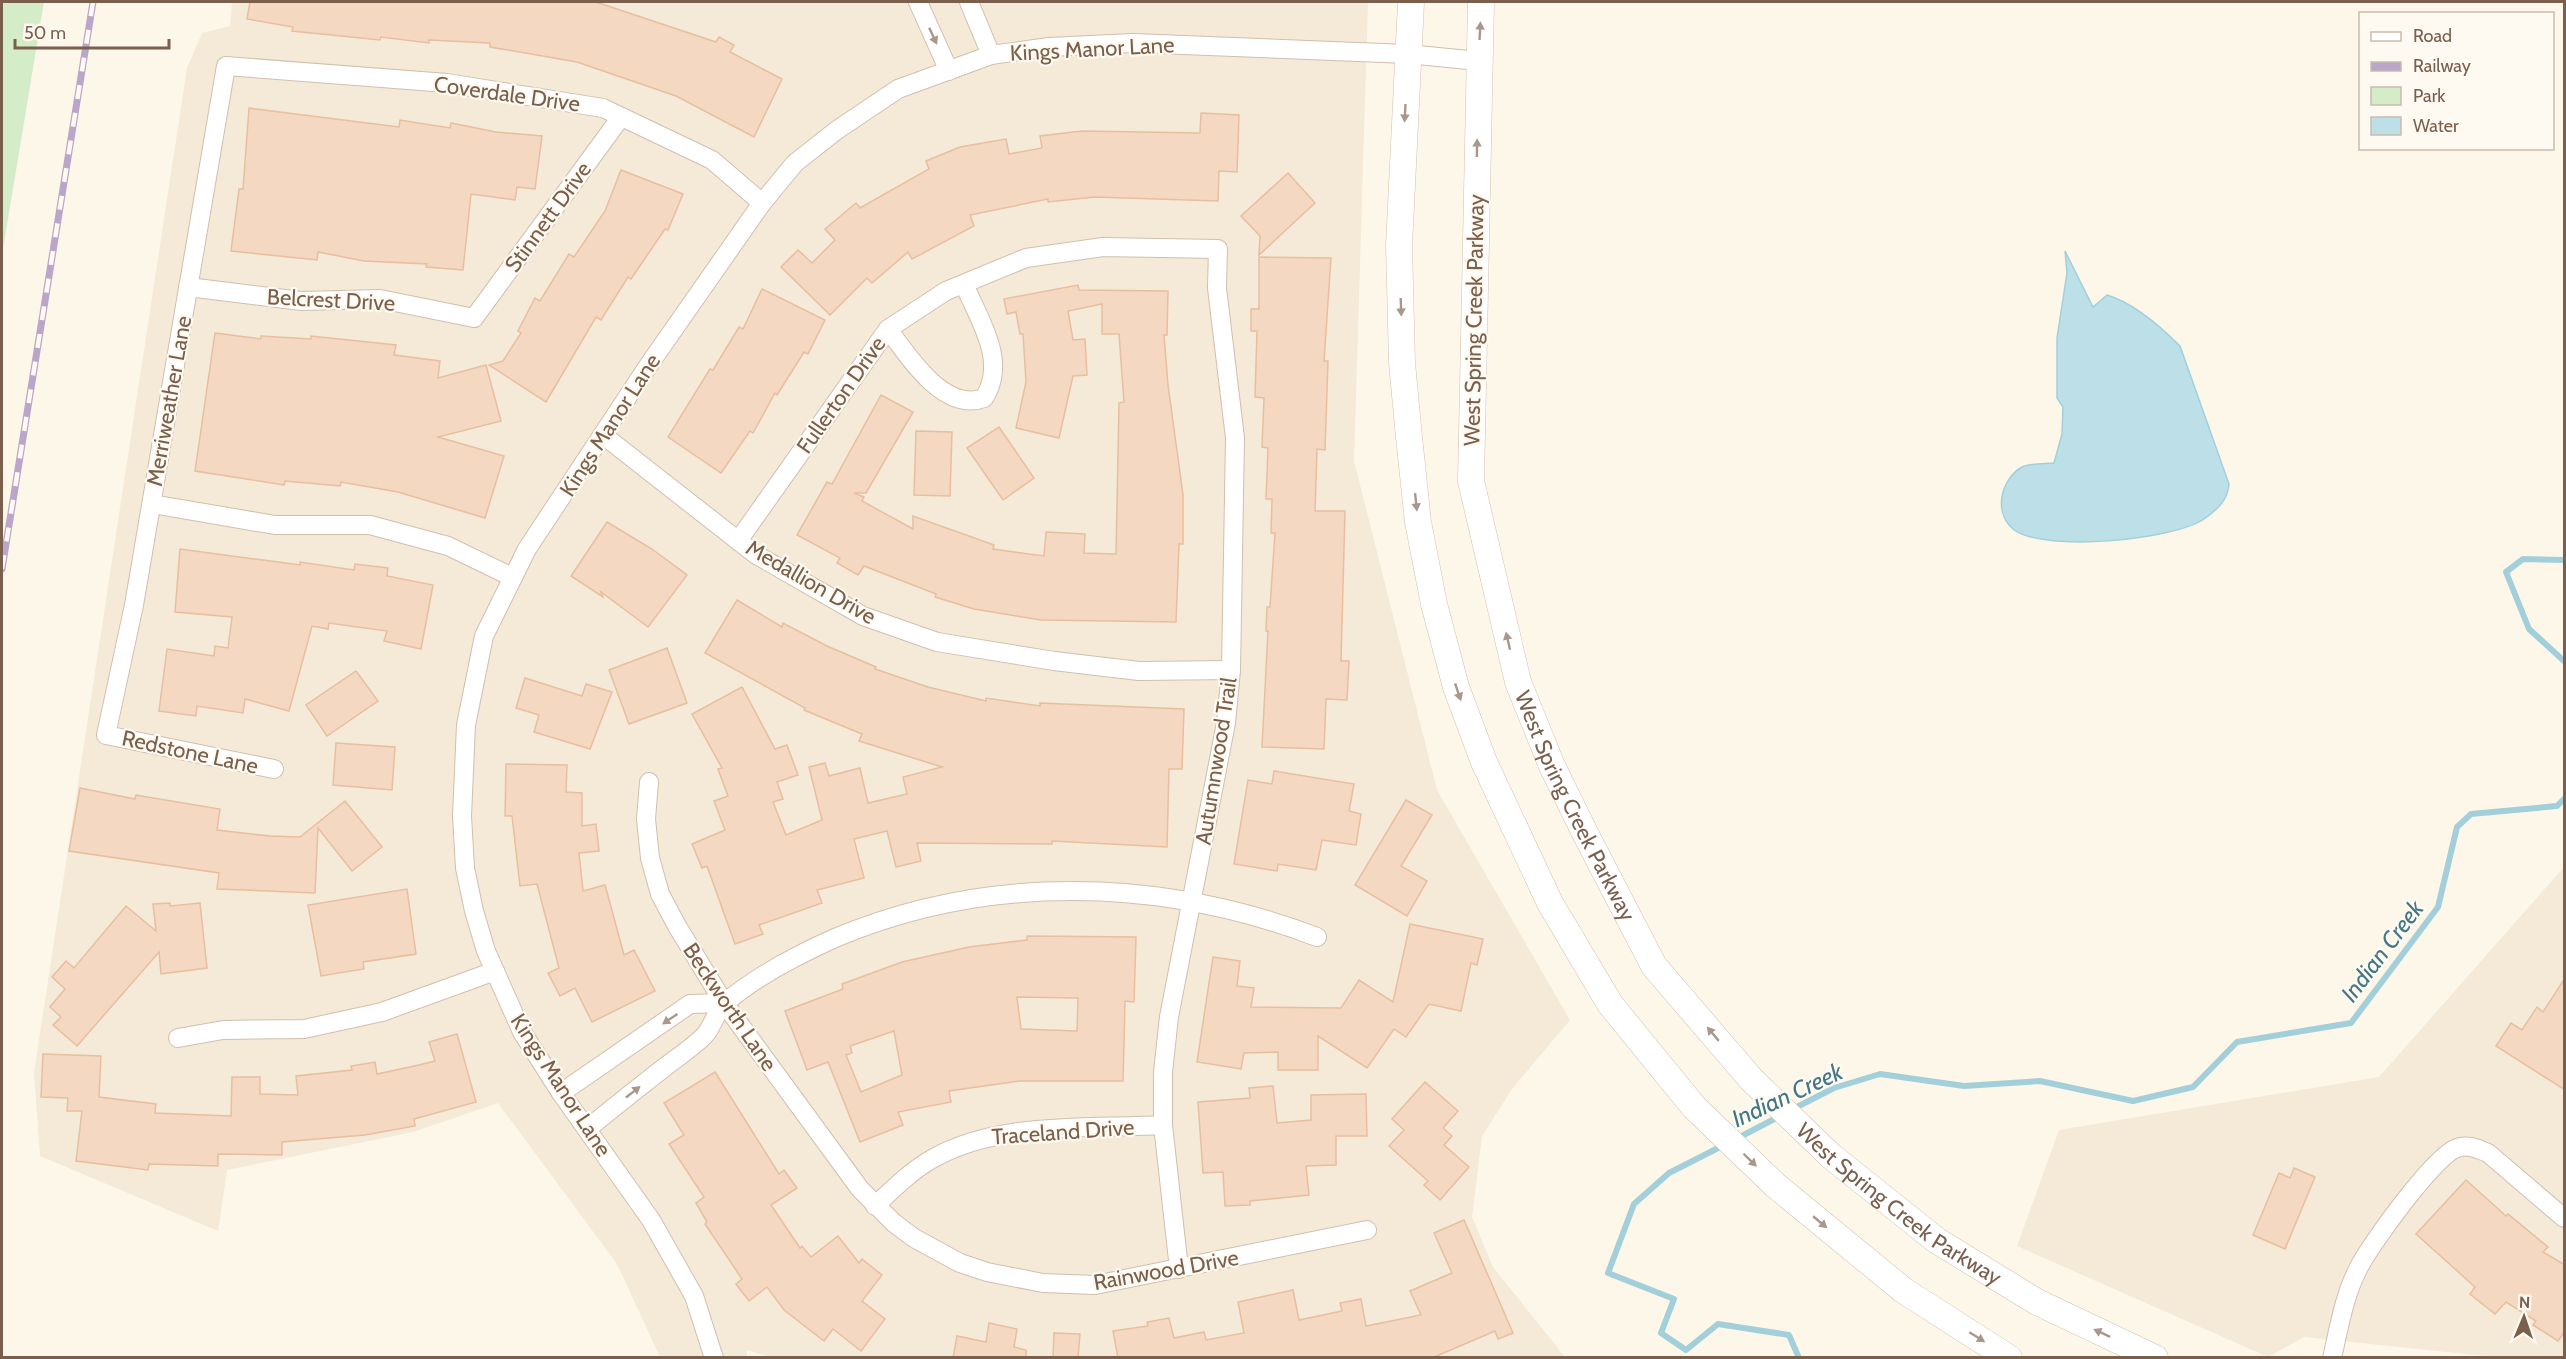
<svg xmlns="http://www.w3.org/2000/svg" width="2566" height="1359" font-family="Cabin,sans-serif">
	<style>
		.residential { fill: #f5e9d8 }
		.green { fill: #d4ecc7 }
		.water { fill: #bde0e8; stroke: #a3cfda; stroke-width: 1.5 }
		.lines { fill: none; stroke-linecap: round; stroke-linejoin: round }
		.stream { stroke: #a3cfda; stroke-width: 6 }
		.building { fill: #f4d8c1; stroke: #e7bfa0; stroke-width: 1.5; fill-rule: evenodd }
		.minor-casing { stroke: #d1bfae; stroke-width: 20 }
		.secondary-casing { stroke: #d4c0ac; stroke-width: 27 }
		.minor { stroke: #fff; stroke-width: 18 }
		.secondary { stroke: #fff; stroke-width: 26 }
		.rail-casing { stroke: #bba6c9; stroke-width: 7 }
		.rail { stroke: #fffaf1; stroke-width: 4.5; stroke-dasharray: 14; stroke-linecap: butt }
		.oneway { fill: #a9978b }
		.labels { text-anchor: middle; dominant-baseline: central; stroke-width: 4.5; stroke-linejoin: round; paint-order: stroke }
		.street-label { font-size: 22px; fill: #7a5f4c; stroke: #fffaf1 }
		.water-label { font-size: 24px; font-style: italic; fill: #417786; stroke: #fffaf1 }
	</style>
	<rect width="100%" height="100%" fill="#fdf7ea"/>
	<!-- residential -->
	<g class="residential">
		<path d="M232,2H1368L1354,461L1437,790L1570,1020L1512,1089L1482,1136L1472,1217L1493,1267L1565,1357L772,1358L747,1350V1357H660L617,1264L498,1103L413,1132L227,1170L218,1231L40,1156L34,1073L187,68L202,33L230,26Z"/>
		<path d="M2564,867V1357H2494L2304,1337L2268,1357L2017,1246L2059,1130L2379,1077Z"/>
	</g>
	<!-- green -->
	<path class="green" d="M2,2H44L2,255Z"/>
	<!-- water -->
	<path class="water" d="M2065,251L2093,307L2107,295C2134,303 2161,327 2180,346L2229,484C2228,500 2217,510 2204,519C2174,540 2042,553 2013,529C1993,512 2001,479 2022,467C2030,463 2044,464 2054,463L2062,434L2063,407L2057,398V338L2067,273Z"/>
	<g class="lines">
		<!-- stream -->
		<g class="stream">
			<path d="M2564,560L2523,559L2506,572L2529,629L2564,661"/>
			<path d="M1791,1110L1834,1088L1880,1074L1964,1086L2040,1081L2133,1101L2193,1087L2237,1042L2351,1023L2438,907L2457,827L2471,814L2557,806L2564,799"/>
			<path d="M1736,1139L1780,1116"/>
			<path d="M1724,1145L1669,1173L1634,1204L1608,1273L1674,1299L1661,1333L1686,1350L1718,1324L1789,1335L1799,1358"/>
		</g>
	</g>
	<!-- building -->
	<g class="building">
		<path d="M250,2H596L716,42L719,37L734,45L730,52L782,79L754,137L676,96L577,62L490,47V43L429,40V43L381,37L380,40L292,31L293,27L247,19Z"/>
		<path d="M249,108L399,127L400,120L450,128L451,123L496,132L542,136L535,189L517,187L515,200L471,194L463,270L426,267L427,264L364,261L318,252L317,260L231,251L239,189H243Z"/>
		<path d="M1201,113L1239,115L1237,172L1219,171L1218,201L1095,197L1048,202V199L970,215L974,226L912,259L908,252L872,283L867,278L830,315L781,267L798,250L812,263L835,240L825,229L856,203L860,208L929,169L926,161L960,147L1006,139L1009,154L1042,148L1040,136L1082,131L1200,133Z"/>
		<path d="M621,170L683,194L668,230L665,229L631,279L628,277L601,320L596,317L546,402L489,365L503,361L521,333L518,331L535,298L540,301L569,254L574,257L605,211Z"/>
		<path d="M1288,173L1315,203L1259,255L1260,236L1241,216Z"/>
		<path d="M1259,257L1331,258L1324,361H1328L1325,450L1317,449L1315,511H1345L1341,661H1349L1347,700L1326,699L1324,749L1262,747L1268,631H1266L1267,607H1270L1275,533H1271L1272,499H1266L1268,448L1262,447L1264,398L1255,397L1257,331H1251V309H1259Z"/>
		<path d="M1078,285L1079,290L1168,291L1167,335H1164L1168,385L1183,495V544H1179L1176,622L1041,620L974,609L935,597L936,594L864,566L858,575L837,563L840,558L797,535L827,482L832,484L881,395L913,412L866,493H854L864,497L862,501L913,529V516L994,545L993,549L1044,556L1046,532L1085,534L1084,553L1116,554L1119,403L1124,402L1119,334H1102V304L1068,311L1073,340L1085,339L1087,375L1073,376L1059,438L1016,428L1026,382L1023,334H1020L1016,312L1007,314L1004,299Z"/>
		<path d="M762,289L825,320L808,354L804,352L777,395L775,393L753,433L750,431L721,473L668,437L710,369L713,370L739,327L743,329Z"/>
		<path d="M215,333L261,339V336L311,339V336L396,345L394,355L440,361L438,378L486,365L501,421L438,437L504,456L485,518L398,492L341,482L340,486L285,481L284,485L195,471Z"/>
		<path d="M999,427L1034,478L1003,500L967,448Z"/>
		<path d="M916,431L952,432L950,496L914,495Z"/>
		<path d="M607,522L652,549L687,575L648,627L601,592L603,597L571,576Z"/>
		<path d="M180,549L300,565V562L354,570L355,564L388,568L387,576L433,585L421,649L384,641L387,631L329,623L328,629L312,626L289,711L245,699L243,713L197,706L196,716L159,711L167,649L214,656L215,646L228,648L232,617L175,612Z"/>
		<path d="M737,600L782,627L783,623L827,646L876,667L875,669L928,687L986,701V698L1040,706V703L1184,709L1182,769H1169L1167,847L1052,841V844L917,843L921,861L896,867L887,831L854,839L864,878L817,890L822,903L759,925L763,934L735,944L707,866L702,868L692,844L725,830L714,801L728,796L718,769L722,768L692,714L742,687L775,749L787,745L798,775L777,782L783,799L773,802L786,835L822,820L809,767L825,763L829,776L860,768L868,803L907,794L903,777L942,767L859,741L862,734L804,710L805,708L705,653Z"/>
		<path d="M667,648L687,703L629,724L609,670Z"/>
		<path d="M356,671L378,701L327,736L306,705Z"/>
		<path d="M525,678L582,696L586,684L612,692L590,749L534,732L539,715L516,708Z"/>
		<path d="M336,743L395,747L392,790L333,785Z"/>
		<path d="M506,764L567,765L566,792L582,793V826L596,824L599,851L579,853L583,891L605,885L624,955L634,950L655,991L592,1022L575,988L560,996L548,973L559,968L537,884L520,886L512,816H505Z"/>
		<path d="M1274,771L1354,784L1349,811L1361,814L1356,845L1322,840L1316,870L1278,864L1277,871L1234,864L1248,780L1272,784Z"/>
		<path d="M80,788L135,799L136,795L220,809L217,830L270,836L300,837L345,801L382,847L352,871L318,828L315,893L217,889L219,873L69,851Z"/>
		<path d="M1406,800L1432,815L1401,866L1427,881L1407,916L1355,885Z"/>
		<path d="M407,889L416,954L363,962L364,969L321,976L308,905Z"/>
		<path d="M170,903V906L200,903L207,968L161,974L159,952L77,1046L53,1025L61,1017L50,1007L65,989L52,977L66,961L74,968L126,906L156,931L153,904Z"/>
		<path d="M1410,924L1483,939L1477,965L1471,963L1461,1011L1429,1004L1406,1037L1394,1029L1367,1068L1318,1036V1070H1278V1052L1244,1053L1241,1069L1197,1062L1213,957L1240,961L1237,986L1254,988L1251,1007L1341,1008L1359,980L1393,1002Z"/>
		<path d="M1027,936L1136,937L1134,1002L1125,1001L1123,1081H1019L949,1091L951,1102L898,1112L903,1125L860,1142L828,1062L807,1070L785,1011L843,989L842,984L902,962L969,947L1027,940ZM1017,997L1078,998L1077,1031L1021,1029ZM894,1031L902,1075L861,1092L846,1055L852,1053L850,1046Z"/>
		<path d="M2565,978V1090L2496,1046L2511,1023L2522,1030L2537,1007L2543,1012Z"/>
		<path d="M457,1034L476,1102L414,1119L415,1126L365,1135L282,1142V1155L218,1154V1166L149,1164L148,1170L76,1161L82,1111H67L68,1098L41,1097L43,1054L101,1056L99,1097L156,1104L155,1113L231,1116L232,1077H260V1094L298,1095L296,1076L352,1070L351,1066L375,1062L377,1074L419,1065L435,1061L429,1042Z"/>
		<path d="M715,1072L779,1174L784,1170L797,1188L771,1205L800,1248L802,1246L811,1257L838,1236L859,1263L862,1259L882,1275L862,1301L885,1319L861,1351L833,1329L824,1341L784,1310L767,1287L749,1301L736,1284L742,1279L705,1224L707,1222L696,1203L704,1197L669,1144L684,1135L664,1103Z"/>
		<path d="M1425,1082L1458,1111L1443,1128L1452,1136L1444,1145L1469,1167L1440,1200L1424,1185L1428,1181L1389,1146L1404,1130L1392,1119Z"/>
		<path d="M1273,1086L1277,1123L1311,1120V1095L1366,1094L1367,1136H1336V1165L1306,1166L1309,1195L1250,1201V1205L1225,1206L1223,1172L1203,1173L1198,1102L1250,1098L1249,1088Z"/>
		<path d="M2294,1168L2315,1177L2285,1249L2253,1235L2279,1173L2290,1178Z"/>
		<path d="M2466,1180L2506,1216L2508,1214L2548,1247L2543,1252L2565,1265V1331L2558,1341L2533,1325L2536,1321L2506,1302L2495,1314L2470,1294L2475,1287L2416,1234Z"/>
		<path d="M1464,1220L1513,1333L1498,1339L1495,1331L1432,1358H1118L1113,1331L1148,1326L1147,1322L1169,1318L1174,1338L1204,1332L1206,1340L1244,1333L1238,1302L1293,1290L1299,1320L1342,1311L1340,1303L1361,1299L1366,1326L1421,1315L1410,1291L1452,1273L1434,1233Z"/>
		<path d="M989,1323L1017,1329L1014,1347L1026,1350V1358H953L957,1336L986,1342Z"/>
		<path d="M1054,1333L1080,1334L1078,1358H1053Z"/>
	</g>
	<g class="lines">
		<!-- minor casing -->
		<g class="minor-casing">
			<g id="minor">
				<path d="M918,2L949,71"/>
				<path d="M969,2L991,55"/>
				<path d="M188,287L301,301L380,299L474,318L621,117"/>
				<path d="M888,329C908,356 944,413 984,398C1008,361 979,320 964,284"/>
				<path d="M603,435L755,554L863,616L937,642L1054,661L1139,671L1231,670"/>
				<path d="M152,504L275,525H370L448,546L512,577"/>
				<path d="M738,541L888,329L946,291L1026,258L1103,247L1218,249L1217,288L1235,438L1231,670L1226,723L1169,1017L1163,1072V1125L1179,1269"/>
				<path d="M274,769L106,735L134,605L226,66L447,83L603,108L712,160L762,203"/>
				<path d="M649,782L646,819L650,858L660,894L677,926L724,1003L860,1189L894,1223L914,1238L960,1263L987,1272L1043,1283L1095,1285L1367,1230"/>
				<path d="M178,1038L223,1030L304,1029L382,1012L495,971"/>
				<path d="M561,1093L690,1004L724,1003"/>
				<path d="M587,1129C613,1108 639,1087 665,1067C678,1057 693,1047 704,1036C713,1027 716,1010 726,1002C758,975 797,955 835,938C989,873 1162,878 1317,937"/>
				<path d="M875,1206C893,1189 911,1171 932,1159C998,1121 1089,1129 1163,1125"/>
				<path d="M714,1358L694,1296L651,1220L561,1093L522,1032L486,951L474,911L465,868L462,816L466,725L484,636L527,549L648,366L762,203L795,163L837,130L898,89L991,55L1049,47L1133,43L1408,54L1478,61"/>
				<path d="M2332,1358C2339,1328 2344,1296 2358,1269C2369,1246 2435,1155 2457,1148C2468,1144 2478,1149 2488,1153L2564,1218"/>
			</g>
		</g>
		<!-- secondary casing -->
		<g class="secondary-casing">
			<g id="secondary">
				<path d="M1411,2L1399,246L1402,363L1409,437L1418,522L1434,604L1456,687L1484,762L1550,903L1610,1004L1694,1107L1775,1185L1903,1290L2009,1358"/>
				<path id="s1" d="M1481,2L1471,481L1518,682L1552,766L1585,833L1654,966L1751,1079L1831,1156L1936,1240L2037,1302L2155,1358"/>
			</g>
		</g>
		<!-- minor -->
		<use href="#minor" class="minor"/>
		<!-- secondary -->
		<use href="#secondary" class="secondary"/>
		<!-- rail casing -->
		<g class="rail-casing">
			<path id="rail" d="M2,569L93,2"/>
		</g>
		<!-- rail -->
		<use href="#rail" class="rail"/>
	</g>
	<!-- one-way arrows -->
	<defs><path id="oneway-solid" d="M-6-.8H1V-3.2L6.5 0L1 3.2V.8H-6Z" transform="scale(1.5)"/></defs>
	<g class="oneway">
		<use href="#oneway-solid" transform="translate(1480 31) rotate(-87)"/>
		<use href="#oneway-solid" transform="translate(933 36) rotate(65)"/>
		<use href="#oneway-solid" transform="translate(1405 113) rotate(93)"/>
		<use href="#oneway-solid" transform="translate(1477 148) rotate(-89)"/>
		<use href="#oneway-solid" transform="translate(1401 307) rotate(88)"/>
		<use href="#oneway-solid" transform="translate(1416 502) rotate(84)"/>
		<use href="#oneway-solid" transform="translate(1508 641) rotate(-103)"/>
		<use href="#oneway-solid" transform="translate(1458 692) rotate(71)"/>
		<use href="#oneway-solid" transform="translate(670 1019) rotate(146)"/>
		<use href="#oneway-solid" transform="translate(1713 1034) rotate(-130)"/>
		<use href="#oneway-solid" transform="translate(633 1092) rotate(-38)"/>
		<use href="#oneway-solid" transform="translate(1750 1160) rotate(44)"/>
		<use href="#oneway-solid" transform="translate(1820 1222) rotate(40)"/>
		<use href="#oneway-solid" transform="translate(2102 1333) rotate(-155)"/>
		<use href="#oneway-solid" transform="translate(1977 1337) rotate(32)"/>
	</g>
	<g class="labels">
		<!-- street labels -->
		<g class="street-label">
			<text transform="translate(1092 49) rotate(-3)">Kings Manor Lane</text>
			<text transform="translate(507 94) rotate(8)">Coverdale Drive</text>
			<text transform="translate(548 217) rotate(-54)">Stinnett Drive</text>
			<text transform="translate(331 300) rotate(3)">Belcrest Drive</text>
			<text transform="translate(1474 320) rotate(-89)">West Spring Creek Parkway</text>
			<text transform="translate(841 395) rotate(-55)">Fullerton Drive</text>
			<text transform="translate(169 401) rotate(-80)">Merriweather Lane</text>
			<text transform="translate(610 425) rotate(-57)">Kings Manor Lane</text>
			<text transform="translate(811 582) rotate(30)">Medallion Drive</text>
			<text transform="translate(190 752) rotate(12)">Redstone Lane</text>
			<text transform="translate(1216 761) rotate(-81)">Autumnwood Trail</text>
			<text stroke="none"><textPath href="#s1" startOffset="822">West Spring Creek Parkway</textPath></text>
			<text transform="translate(730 1007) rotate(56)">Beckworth Lane</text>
			<text transform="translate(561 1085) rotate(57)">Kings Manor Lane</text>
			<text transform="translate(1063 1132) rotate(-4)">Traceland Drive</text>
			<text stroke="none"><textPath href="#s1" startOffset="1344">West Spring Creek Parkway</textPath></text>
			<text transform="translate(1166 1270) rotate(-10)">Rainwood Drive</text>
		</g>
		<!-- water labels -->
		<g class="water-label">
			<text transform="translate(2382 951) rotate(-53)">Indian Creek</text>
			<text transform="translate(1787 1095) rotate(-25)">Indian Creek</text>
		</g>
	</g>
	<!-- border -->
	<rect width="2566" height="1359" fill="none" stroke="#7a5f4c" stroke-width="6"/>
	<!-- legend -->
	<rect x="2359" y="12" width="195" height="138" fill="#fffaf1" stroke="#cabcaf" stroke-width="1.5"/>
	<rect x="2371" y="32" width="30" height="9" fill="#ffffff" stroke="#cabcaf" stroke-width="1.5"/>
	<text x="2413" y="42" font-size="18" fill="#7a5f4c">Road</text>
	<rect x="2371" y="62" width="30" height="9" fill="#bba6c9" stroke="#cabcaf" stroke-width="1.5"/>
	<text x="2413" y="72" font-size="18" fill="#7a5f4c">Railway</text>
	<rect x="2371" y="87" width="30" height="18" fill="#d4ecc7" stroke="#cabcaf" stroke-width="1.5"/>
	<text x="2413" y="102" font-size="18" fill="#7a5f4c">Park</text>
	<rect x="2371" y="117" width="30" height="18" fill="#bde0e8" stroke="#cabcaf" stroke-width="1.5"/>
	<text x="2413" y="132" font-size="18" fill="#7a5f4c">Water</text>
	<!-- north arrow -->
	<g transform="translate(2524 1317) rotate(2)" stroke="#fffaf1" stroke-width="4.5" paint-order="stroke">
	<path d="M0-4.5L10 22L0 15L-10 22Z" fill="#7a5f4c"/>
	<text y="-9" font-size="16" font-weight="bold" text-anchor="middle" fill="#7a5f4c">N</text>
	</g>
	<!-- scale -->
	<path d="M15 39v9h154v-9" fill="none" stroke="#7a5f4c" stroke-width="3"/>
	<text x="24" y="39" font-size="18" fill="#7a5f4c" stroke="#fffaf1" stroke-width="4.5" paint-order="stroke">50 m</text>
</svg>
